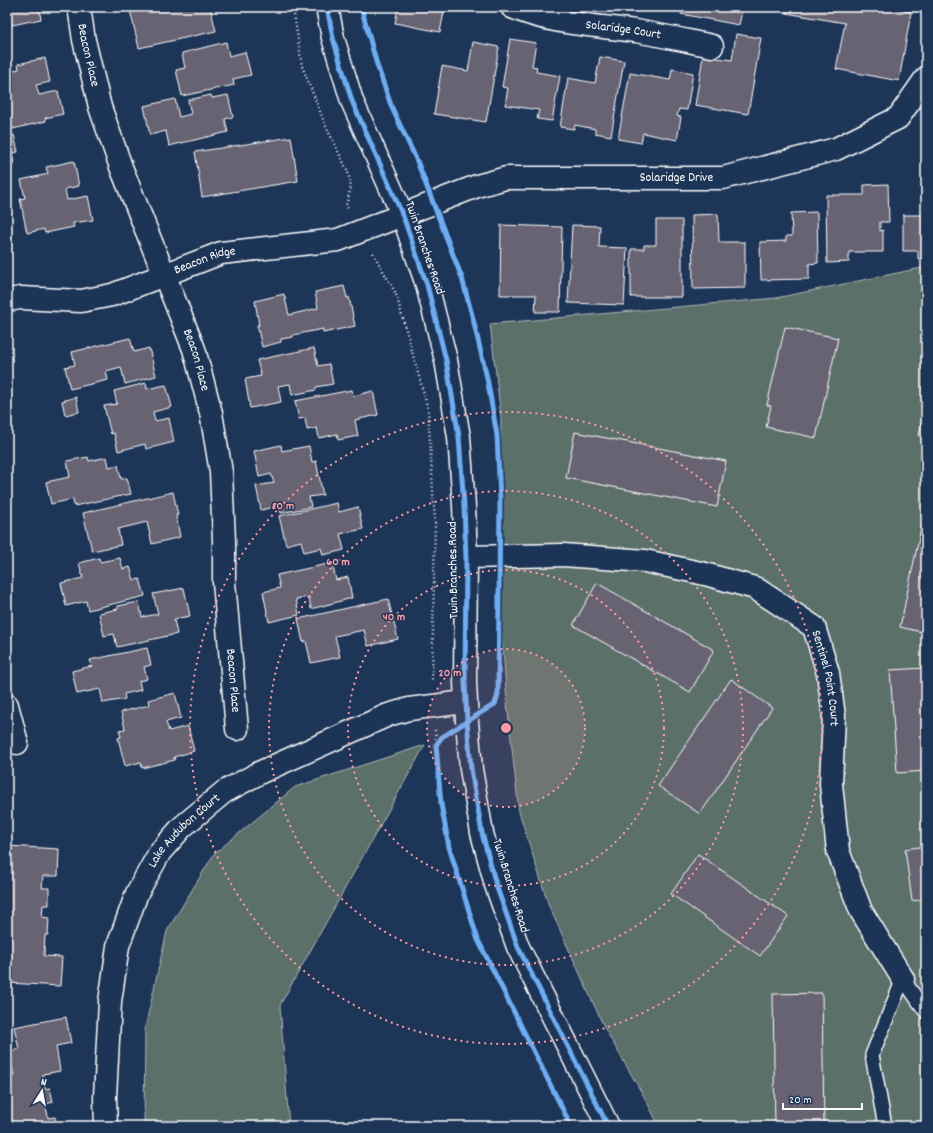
<svg xmlns="http://www.w3.org/2000/svg" width="933" height="1133" font-family="Dekko,sans-serif">
	<style>
		.green { fill: #5b6f6b; stroke: #adb7b5 }
		.building { fill: #676472; stroke: #fff }
		.lines { fill: none; stroke-linecap: round; stroke-linejoin: round }
		.lane-casing { stroke: #fff; stroke-width: 16 }
		.street-casing { stroke: #fff; stroke-width: 25 }
		.secondary-casing { stroke: #fff; stroke-width: 25 }
		.path { stroke: #fff; stroke-width: 2.5; stroke-dasharray: 1 3; stroke-linecap: butt }
		.lane { stroke: #1d3557; stroke-width: 13 }
		.street { stroke: #1d3557; stroke-width: 22 }
		.secondary { stroke: #1d3557; stroke-width: 22 }
		.cycleway-casing { stroke: #1d3557; stroke-width: 8 }
		.cycleway { stroke: #6dadf4; stroke-width: 5 }
		.ring { fill: none; stroke: #ff9aa2; stroke-width: 2; stroke-dasharray: 2 4 }
		.labels { text-anchor: middle; dominant-baseline: central; stroke-width: 3; stroke-linejoin: round; paint-order: stroke }
		.street-label { font-size: 13px; fill: #fff; stroke: #1d3557 }
		.centre { fill: #ff9aa2; stroke: #1d3557; stroke-width: 2 }
		.ring-label { font-size: 12px; text-anchor: middle; font-weight: bold; fill: #ff9aa2; stroke: #1d3557; stroke-width: 3; stroke-linejoin: round; paint-order: stroke }
	</style>
	<rect width="100%" height="100%" fill="#1d3557"/>
	<filter id="ink" filterUnits="userSpaceOnUse"><feTurbulence type="fractalNoise" baseFrequency=".025" numOctaves="2"/><feDisplacementMap in="SourceGraphic" scale="8" xChannelSelector="R" yChannelSelector="G"/><feConvolveMatrix kernelMatrix="1 2 1 2 8 2 1 2 1" color-interpolation-filters="sRGB"/></filter>
	<g filter="url(#ink)">
		<!-- green -->
		<g class="green">
			<path d="M926,267V1126H659L646,1100L605,1029L549,906L519,812L507,703L499,593L501,417L490,324L776,298Z"/>
			<path d="M425,745L280,1005L289,1126H144L145,1028L167,931L214,854L295,787Z"/>
		</g>
		<!-- building -->
		<g class="building">
			<path d="M8,7H39L41,19L12,25Z"/>
			<path d="M142,7H210L216,31L139,48L130,10Z"/>
			<path d="M393,7H445L440,32L395,23L398,8Z"/>
			<path d="M682,7H743L739,25L681,14Z"/>
			<path d="M787,7H884L911,12L899,81L836,69L845,23L786,13Z"/>
			<path d="M736,34L761,38L748,114L695,105L703,56L732,60Z"/>
			<path d="M510,39L536,43L532,66L537,67L536,72L560,76L552,121L537,119L539,110L505,105L508,88L502,87Z"/>
			<path d="M226,42L229,56L245,52L251,75L233,79L234,85L182,96L176,70L185,68L182,53Z"/>
			<path d="M473,42L499,47L486,122L434,114L442,66L468,71Z"/>
			<path d="M600,57L624,61L611,136L595,133V129L575,125L574,129L560,127L568,78L595,83Z"/>
			<path d="M45,58L50,82L36,85L39,95L58,91L63,114L45,118L46,121L13,129L12,125L7,127V72L19,69L18,64Z"/>
			<path d="M672,69L693,73L687,110L679,109L677,116L681,117L677,140L643,133L641,143L618,139L630,73L670,80Z"/>
			<path d="M211,95L212,98L228,95L233,117L225,119L228,132L169,146L166,131L150,135L144,106L175,99L179,117L191,114L188,100Z"/>
			<path d="M14,135L18,152L12,153L14,164L7,165V136Z"/>
			<path d="M291,137L298,181L202,197L195,152Z"/>
			<path d="M74,161L79,186L65,189L67,200L88,196L93,220L73,223L74,227L45,233L44,229L27,233L20,199L25,198L21,180L48,174L46,167Z"/>
			<path d="M888,184L889,222H880V231L883,230V252H849V262L827,263L826,195H864V185Z"/>
			<path d="M817,212L818,263L809,264V279L761,280L760,242L786,241V236H792L791,213Z"/>
			<path d="M718,214L719,242H745V288L693,289L692,215Z"/>
			<path d="M903,215H926V259H918V251H903Z"/>
			<path d="M656,220H682V297H631V249H644V245H656Z"/>
			<path d="M501,225L562,227L560,312H535L536,295H500Z"/>
			<path d="M572,225L600,226L599,247L627,248L624,305L568,303Z"/>
			<path d="M344,286L347,298L349,297L355,326L323,333V329L293,335V337L281,339V342L262,347L257,325H259L255,301L284,294L289,315L318,308L315,292Z"/>
			<path d="M785,327L838,338L816,438L766,427L771,406L767,405Z"/>
			<path d="M130,338L134,352L149,348L156,376L125,384L121,367L106,371L108,380L70,389L65,367L75,365L72,352Z"/>
			<path d="M314,348L318,366L329,364L333,384L316,387V390L292,395L290,384L278,386L281,402L250,408L245,379L261,376L257,360Z"/>
			<path d="M146,383L147,389L166,385L172,407L153,412L155,421L169,418L174,442L146,449L145,444L118,451L114,433L111,434L104,406L117,404L114,391Z"/>
			<path d="M352,390L353,396L373,391L378,415L355,420L358,436L338,440L337,434L319,438L317,428L307,430L305,418L299,419L295,401Z"/>
			<path d="M76,397L79,412L65,415L62,401Z"/>
			<path d="M926,397V438L919,436Z"/>
			<path d="M575,432L726,461L717,507L566,478Z"/>
			<path d="M281,445L282,451L309,446L312,462L316,461L323,495L309,497L311,507L281,513L279,506L261,510L256,486L274,483L271,474L259,477L254,451Z"/>
			<path d="M88,457L89,461L107,457L109,467L118,465L121,479L127,478L131,494L74,506L73,499L51,504L46,482L70,477L67,461Z"/>
			<path d="M173,492L178,515H176L180,537L152,544L147,522L118,529L121,545L92,551L83,513Z"/>
			<path d="M337,503L339,512L358,507L363,529L340,534L344,550L323,555L321,548L304,552L301,541L286,545L279,516Z"/>
			<path d="M926,505V633L900,627Z"/>
			<path d="M99,558L100,562L120,558L123,569L130,567L134,580L140,579L145,596L88,610L86,601L66,606L61,583L83,578L79,563Z"/>
			<path d="M332,563L336,580L348,577L352,598L311,609L309,597L296,599L299,615L269,622L263,592L280,588L277,575Z"/>
			<path d="M597,583L714,650L690,692L573,625Z"/>
			<path d="M184,588L190,616L174,619L177,634L117,647L114,634L104,636L99,613L118,609V606L139,602L142,617L158,614L153,594Z"/>
			<path d="M388,599L398,639L368,646L364,630L335,636L340,657L311,663L306,641L303,642L298,619Z"/>
			<path d="M147,648L151,665L144,667L147,679L139,681L141,690L124,694L125,699L103,703L100,689L77,694L72,671L92,666L90,660Z"/>
			<path d="M926,668V771L897,773L890,670Z"/>
			<path d="M731,679L772,708L700,814L658,786Z"/>
			<path d="M175,693L181,718L166,722L169,731L188,726L194,751L174,757L175,760L142,768L141,762L125,766L118,738L121,737L119,730L125,729L121,712L149,705L148,700Z"/>
			<path d="M7,846L59,849L58,876H43L42,888H49V905H43L42,917L49,918L48,935H45L44,956L62,957L60,986L8,983L9,959H7Z"/>
			<path d="M926,846V908L925,899L912,901L905,849Z"/>
			<path d="M698,854L788,916L760,956L671,894Z"/>
			<path d="M822,993L824,1126H775L773,994Z"/>
			<path d="M66,1017L71,1043L56,1046L60,1071L43,1074L45,1089L50,1088L53,1102L46,1104L48,1118L55,1117L56,1126H7L8,1123L7,1077L14,1076L9,1052L19,1049L14,1027Z"/>
		</g>
		<g class="lines">
			<!-- lane casing -->
			<g class="lane-casing">
				<g id="lane">
					<path d="M903,979L926,1012"/>
					<path d="M885,1126L872,1055L903,979"/>
				</g>
			</g>
			<!-- street casing -->
			<g class="street-casing">
				<g id="street">
					<path id="s1" d="M79,7L84,40L100,107L121,167L194,349L211,413L221,472L224,540V582L237,729"/>
					<path id="s2" d="M512,7C550,24 594,25 635,31C661,35 687,41 712,46"/>
					<path id="s3" d="M7,300L21,298L81,301L112,295L221,253L338,240L477,186L506,178H723L836,149L898,118L926,78"/>
					<path id="s4" d="M466,557L563,555L645,561L705,574L755,588L814,627L828,673L834,716L831,784L838,851L861,911L903,979"/>
					<path d="M7,705L17,743"/>
					<path id="s5" d="M106,1126L105,1097L110,1002L118,946L137,893L160,852L182,827L224,792L261,772L388,715L409,709L465,702"/>
				</g>
			</g>
			<!-- secondary casing -->
			<g class="secondary-casing">
				<path id="secondary" d="M327,7L333,38L352,101L403,216L427,285L446,360L459,437L464,506L466,557L465,682L467,721L471,769L482,833L496,885L518,947L608,1126"/>
			</g>
			<!-- path -->
			<g class="path">
				<path d="M293,7L302,66L325,124L348,172L351,187L346,205L349,210"/>
				<path d="M373,253L396,294L428,409L435,523L432,681"/>
				<path d="M435,730L436,745"/>
			</g>
			<!-- lane -->
			<use href="#lane" class="lane"/>
			<!-- street -->
			<use href="#street" class="street"/>
			<!-- secondary -->
			<use href="#secondary" class="secondary"/>
			<!-- cycleway casing -->
			<g class="cycleway-casing">
				<g id="cycleway">
					<path d="M327,7L333,38L352,101L403,216L427,285L446,360L459,437L464,506L466,557L465,682L467,721L471,769L482,833L496,885L518,947L608,1126"/>
					<path d="M361,7L377,65L392,108L417,161L462,278L473,319L487,378L497,435L500,499L498,694L495,704L442,737L436,745L441,804L449,847L478,940L571,1126"/>
				</g>
			</g>
			<!-- cycleway -->
			<use href="#cycleway" class="cycleway"/>
		</g>
	</g>
	<!-- distance rings -->
	<circle cx="506" cy="728" r="79" fill="#ff9aa2" fill-opacity=".12"/>
	<g class="ring">
		<circle cx="506" cy="728" r="79"/>
		<circle cx="506" cy="728" r="158"/>
		<circle cx="506" cy="728" r="237"/>
		<circle cx="506" cy="728" r="316"/>
	</g>
	<g class="labels">
		<!-- street labels -->
		<g class="street-label">
			<text stroke="none"><textPath href="#s2" startOffset="114">Solaridge Court</textPath></text>
			<text stroke="none"><textPath href="#s1" startOffset="49">Beacon Place</textPath></text>
			<text stroke="none"><textPath href="#s3" startOffset="690">Solaridge Drive</textPath></text>
			<text transform="translate(424 248) rotate(71)">Twin Branches Road</text>
			<text stroke="none"><textPath href="#s3" startOffset="205">Beacon Ridge</textPath></text>
			<text stroke="none"><textPath href="#s1" startOffset="373">Beacon Place</textPath></text>
			<text transform="translate(454 570) rotate(-91)">Twin Branches Road</text>
			<text stroke="none"><textPath href="#s4" startOffset="416">Sentinel Point Court</textPath></text>
			<text stroke="none"><textPath href="#s1" startOffset="697">Beacon Place</textPath></text>
			<text stroke="none"><textPath href="#s5" startOffset="316">Lake Audubon Court</textPath></text>
			<text transform="translate(510 886) rotate(73)">Twin Branches Road</text>
		</g>
	</g>
	<circle cx="506" cy="728" r="6" class="centre"/>
	<g class="ring-label">
		<text x="283" y="509">80 m</text>
		<text x="338" y="565">60 m</text>
		<text x="394" y="620">40 m</text>
		<text x="450" y="676">20 m</text>
	</g>
	<!-- margin -->
	<rect width="933" height="1133" fill="none" stroke="#1d3557" stroke-width="24"/>
	<rect x="12" y="12" width="909" height="1109" fill="none" stroke="#fff" stroke-width="1.5" filter="url(#ink)"/>
	<!-- north arrow -->
	<g transform="translate(42 1091) rotate(11)" stroke="#1d3557" stroke-width="3" paint-order="stroke">
	<path d="M0-3L7 15L0 10L-7 15Z" fill="#ffffff"/>
	<text y="-6" font-size="11" font-weight="bold" text-anchor="middle" fill="#ffffff">N</text>
	</g>
	<!-- scale -->
	<path d="M783 1103v6h79v-6" fill="none" stroke="#ffffff" stroke-width="2"/>
	<text x="789" y="1103" font-size="12" fill="#ffffff" stroke="#1d3557" stroke-width="3" paint-order="stroke">20 m</text>
</svg>
